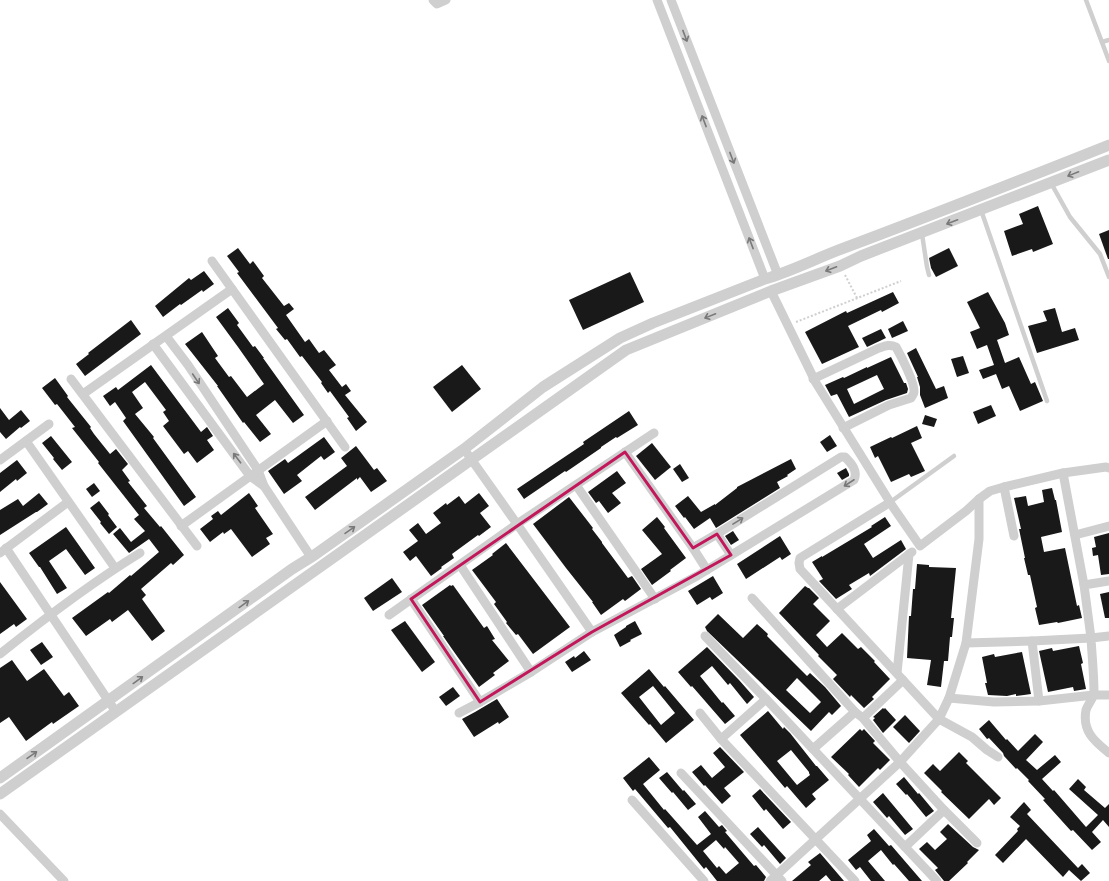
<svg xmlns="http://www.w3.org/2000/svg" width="1109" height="881" font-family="Figtree,sans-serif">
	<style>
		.building { fill: #191919; fill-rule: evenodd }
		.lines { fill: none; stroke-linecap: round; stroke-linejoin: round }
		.path { stroke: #cfcfcf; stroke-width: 2; stroke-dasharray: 2 2; stroke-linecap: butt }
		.service { stroke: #cfcfcf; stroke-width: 4.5 }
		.minor { stroke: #cfcfcf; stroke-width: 9 }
		.tertiary { stroke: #cfcfcf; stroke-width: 11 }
		.oneway { stroke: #797979 }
		.marked { fill: none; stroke: #c2185b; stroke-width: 3; stroke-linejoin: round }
	</style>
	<rect width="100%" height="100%" fill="#fff"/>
	<!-- building -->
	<g class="building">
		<path d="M1038,206L1053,244L1033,252L1032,249L1012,256L1004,231L1023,224L1019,214Z"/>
		<path d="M1109,230V259H1108L1099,234Z"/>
		<path d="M238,248L250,264L253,261L264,276L262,278L284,306L289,303L294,309L286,315L305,342L309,339L319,353L324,350L336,365L329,370L342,387L346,384L351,391L345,395L367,422L356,431L347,418L349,417L330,391L328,393L321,383L322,382L302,356L300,357L287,339L285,340L276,329L278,328L237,273L239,272L227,256Z"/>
		<path d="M949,248L958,266L936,277L931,268L929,258Z"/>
		<path d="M204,271L214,284L203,292L202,290L181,305L180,304L163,317L155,306L189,278L191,280Z"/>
		<path d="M630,272L644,302L583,330L569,300Z"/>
		<path d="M893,292L899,303L882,312L881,310L848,326L859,347L822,364L805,332L846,311L847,313Z"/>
		<path d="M988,292L1005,323L1009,335L997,340L1005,363L1019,357L1031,384L1035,382L1043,401L1020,411L1009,386L1002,389L996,374L983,379L979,370L994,365L987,345L977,349L970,332L980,328L967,302Z"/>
		<path d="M228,308L239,323L237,325L253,347L255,346L264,358H263L304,415L293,423L275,400L256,415L271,434L260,442L244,422L243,423L217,386H218L185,344L202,332L218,356L215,358L229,377L231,376L247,397L264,384L238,347L216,317Z"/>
		<path d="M1055,308L1062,332L1075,328L1079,340L1037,353L1028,326L1047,321L1043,311Z"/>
		<path d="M131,320L141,334L85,376L76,364L89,354L88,353Z"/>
		<path d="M903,321L908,331L892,338L888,329Z"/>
		<path d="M881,329L886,338L867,347L862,338Z"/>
		<path d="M916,348L936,389L944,386L948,398L925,408L920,395V387L917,377H918L907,353Z"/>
		<path d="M963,356L969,373L957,377L951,359Z"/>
		<path d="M891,357L904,383H906L908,389L907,393L886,400L849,417L837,394L831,396L825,385L843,377L844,378L867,367V368ZM877,375L884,389L854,404L847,389Z"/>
		<path d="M151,365L201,432L207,427L213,436L207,440L214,450L197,463L188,451L184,454L163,426L169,421L163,412L166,410L145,382L132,392L143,408L135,414L154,437L153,438L196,497L184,506L123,421L126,418L115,402L110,406L103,396L116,387L118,390Z"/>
		<path d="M462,365L481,389L452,412L433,387Z"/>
		<path d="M55,378L68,396L67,397L91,427L90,428L94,434L110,454L116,449L128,464L122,470L130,481L128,482L147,506L144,508L160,527L161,526L184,555L173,565L171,563L141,589L146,595L142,599L165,631L152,641L128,610L112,622L110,619L86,636L72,618L108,592L109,593L130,575L131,576L159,552L149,539L129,553L113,534L120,528L131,542L145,531L134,519L139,515L98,463L99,462L72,428L75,427L57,404L55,405L42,388Z"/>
		<path d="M991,405L996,416L978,424L973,412Z"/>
		<path d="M0,408L9,420L21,410L30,421L21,428L20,427L6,439L0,432Z"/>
		<path d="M629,411L638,425L625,433L617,438L616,437L601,447V448L566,472L565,471L524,499L517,489L569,454L584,444L583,442Z"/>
		<path d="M925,415L937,419L934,427L922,424Z"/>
		<path d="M917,426L922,438L911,443L925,471L911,477L909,474L891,482L878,456L875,458L870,447L891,437L892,438Z"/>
		<path d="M830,435L837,446L827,452L820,442Z"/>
		<path d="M51,436L72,462L62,470L53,459L54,458L42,443Z"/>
		<path d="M324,437L335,452L324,460L321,456L297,475L302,481L284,494L268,471L285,459L288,463Z"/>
		<path d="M652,443L671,467L655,480L636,456Z"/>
		<path d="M356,446L374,470L377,468L387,481L371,492L360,477L357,480V478L315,510L305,497L347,466L341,458Z"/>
		<path d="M791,459L796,469L787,475L788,476L777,482L780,488L716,528L710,518L694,529L685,517L684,518L675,506L688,496L701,512L715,504V505L737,488V487Z"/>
		<path d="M17,460L27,473L17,481L16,479L0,492V473Z"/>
		<path d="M680,464L689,478L682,482L673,469Z"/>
		<path d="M846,468L849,474V476L842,480L837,473Z"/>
		<path d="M617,471L626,483L612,493L621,503L608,513L599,501L596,503L588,492Z"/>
		<path d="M94,483L100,491L92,497L86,489Z"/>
		<path d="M1052,488L1055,500H1056L1062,532L1041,537L1044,552L1065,548L1077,606L1079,605L1082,618L1058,623L1057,622L1039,625L1035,608L1037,607L1030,575H1028L1024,558H1025L1019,529H1021L1014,498L1026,496L1028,506L1044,502L1042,490Z"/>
		<path d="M39,493L48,504L37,512H36L0,535V510L18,499L23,506Z"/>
		<path d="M249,493L258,506L255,508L273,534L266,538L270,544L252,557L231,529L224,534L223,532L210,542L200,529L213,519L211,516L218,511L221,515Z"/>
		<path d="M479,493L489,506L480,513L491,527L479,536L478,535L452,554L454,558L441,567L442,568L431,576L416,556L410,561L403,552L418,541L409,530L418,523L426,534L441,523L433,513L446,503L447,505L459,496L465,504Z"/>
		<path d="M569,497L593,528L592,529L602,542V543L628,578L632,576L641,589L625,601L623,599L601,615L592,602H593L566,568L533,524Z"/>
		<path d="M99,501L109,514L108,515L117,527L109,534L100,523L101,522L90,508Z"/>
		<path d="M657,517L665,527L664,528L686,558L670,570L671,571L652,585L641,569L662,554L642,530Z"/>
		<path d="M885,517L891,526L864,544L873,558L901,540L906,549L870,576L869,573L849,585L852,589L836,599L819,581L823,579L812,562L822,556V557L872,527L871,526Z"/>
		<path d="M66,527L95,568L85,575L66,549L49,561L67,588L57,594L40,567H39L29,553Z"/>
		<path d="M733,531L739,540L731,545L725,536Z"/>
		<path d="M1109,533V574L1101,575L1098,555L1093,556L1092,548L1096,547L1094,537Z"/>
		<path d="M780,536L791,554L782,560L780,557L746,579L737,564Z"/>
		<path d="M506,543L570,627L533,654L518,634L516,635L506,623L507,622L494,604L496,602L472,570L493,555L492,554Z"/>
		<path d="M917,564L929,565V567L956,568L951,618H954L952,637H950L948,661H944L941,687L927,685L931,660L907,658L909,616H911L913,589H915Z"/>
		<path d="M713,576L723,593L712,600L710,597L697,605L688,591Z"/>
		<path d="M392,578L402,592L373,611L364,598Z"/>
		<path d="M0,582L27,619L16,627L14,624L0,634Z"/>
		<path d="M450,585L451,586L453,585L484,628L487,626L495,639L492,640L509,661L493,673L495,675L479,687L452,649L443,636H444L422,605Z"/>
		<path d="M805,586L808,588H809L819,598L813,604L830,621L816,635L827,647L842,633L858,649L861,647L875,661L874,662L890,679L872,697L874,699L864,708L851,695L850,697L833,679L837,675L818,656L819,655L779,613Z"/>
		<path d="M1109,592V618H1105L1100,594Z"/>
		<path d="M718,614L743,638L757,624L768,634L767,636L807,676L810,673L825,687L841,706L832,715L829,712L811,731L707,631L705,627ZM797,678L821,702L810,713L786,690Z"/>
		<path d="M405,621L435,662L422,672L391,630Z"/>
		<path d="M635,621L642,634L630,640L631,641L620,647L614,635L626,627V626Z"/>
		<path d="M42,642L53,657L41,665L30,650Z"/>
		<path d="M1079,646L1083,663L1081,664L1086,689L1074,691L1073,687L1048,692L1039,651L1052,648L1053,651Z"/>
		<path d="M707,647L739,680L754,697L747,704L730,683L728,685L712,666L700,676L722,703L723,702L735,716L725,724L692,686L691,687L678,672Z"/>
		<path d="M584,651L591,660L572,672L565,662L574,656L575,658Z"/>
		<path d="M1022,652L1031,694L1024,695L1016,696V694L1007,696L988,695L985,683H987L982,657L994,654L995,657Z"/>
		<path d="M12,660L27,681L44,669L64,696L69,692L79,706L53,724L52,722L26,741L9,717L0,723V668Z"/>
		<path d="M649,669L664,687L665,686L694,720L666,743L650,724L649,725L621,693ZM653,686L675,713L661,725L639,697Z"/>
		<path d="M453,687L460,696L446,706L439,697Z"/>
		<path d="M497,699L509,717L499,724L498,722L474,737L462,719L475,712Z"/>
		<path d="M883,708L884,709L885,708L896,720L883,733L873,720L875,718L873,717Z"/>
		<path d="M768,711L783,729L784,727L790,733L816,766H817L829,780L812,794L816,799L806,808L787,786L785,788L740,735ZM791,750L809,772V773L810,775L797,785L777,761Z"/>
		<path d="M905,715L920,731L909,743L893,727Z"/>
		<path d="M989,720L1006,740L1007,739L1018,751L1035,734L1043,742L1026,760L1037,770L1055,755L1061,762L1042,779L1053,791L1054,790L1086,827L1098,815L1069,789L1078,779L1086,787L1084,790L1105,808L1109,804V827L1103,820L1092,832L1101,842L1092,850L1073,830L1071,831L1043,800L1045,799L1028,781L1029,780L1017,768L1016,769L1004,756L1003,753L989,738L987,739L979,729Z"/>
		<path d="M860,729L862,731L864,729L875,741L873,743L890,760L880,770L878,768L859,787L848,775L849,774L831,757Z"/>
		<path d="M720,747L744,772L724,788L731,796L722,804L705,785L704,786L692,772L701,765L712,778L725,767L713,753Z"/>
		<path d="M959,752L968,761L966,763L1001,798L994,805L989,799L969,819L941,792L942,791L924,773L933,764L940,771Z"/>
		<path d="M649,757L660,770L643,784L664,810L665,809L697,845L711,834L698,817L705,811L719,827L722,825L727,831L725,832L754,866L756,865L766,877L764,881H717L706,867L704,869L670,827L668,828L635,789L633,791L623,778ZM716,840L724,849L725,847L739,863L726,874L719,866L717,868L703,851Z"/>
		<path d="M667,772L683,791L684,790L696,804L688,810L673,792L672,793L659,778Z"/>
		<path d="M904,777L918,794L919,793L934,811L926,817L907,794L906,795L896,784Z"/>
		<path d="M760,789L791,822L783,829L766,809L764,811L752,796Z"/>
		<path d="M883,793L913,829L905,835L889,816L887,818L873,802Z"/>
		<path d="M1024,802L1031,810L1027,814L1078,868L1082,864L1090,873L1081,881L1069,870L1063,877L1026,839L1003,863L995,855L1018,831L1017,829L1020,826L1010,817Z"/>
		<path d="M948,824L973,847L979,850L967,862L968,863L949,881H944L935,870L938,868L919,849L927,842L935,850L947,839L940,832Z"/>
		<path d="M758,827L786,858L780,864L764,845L762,847L750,834Z"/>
		<path d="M874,829L889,846L891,845L922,881H909L894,864L893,865L881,850L868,861L885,881H871L860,867L856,870L848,860L871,841L867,835Z"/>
		<path d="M820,853L844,881H831L826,875L819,881H792L811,865L808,862Z"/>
	</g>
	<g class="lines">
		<!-- path -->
		<g class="path">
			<path d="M845,275L857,298"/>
			<path d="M796,322L901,281"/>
		</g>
		<!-- service -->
		<g class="service">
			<path d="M1086,0L1109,61"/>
			<path d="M1102,42L1109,40"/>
			<path d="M1051,183L1070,217L1100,254L1109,277"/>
			<path d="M981,210L1047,401"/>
			<path d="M922,234L927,267L929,275"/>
			<path d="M889,503L954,456"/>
		</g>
		<!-- minor -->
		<g class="minor">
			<path d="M433,0L437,4L446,0"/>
			<path d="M657,0L765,279"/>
			<path d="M671,0L778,275"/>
			<path d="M212,261L345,447"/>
			<path d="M771,291L816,383L893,507L920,546L966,511L979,499L990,491L1004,487L1063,473L1106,467L1109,468"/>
			<path d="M166,336L188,365L258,470L264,486L311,557"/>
			<path d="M153,344L250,476L264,486"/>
			<path d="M71,379L197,546"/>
			<path d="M813,379L879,348C885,346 890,344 896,347C901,356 915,383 914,392C914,394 912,396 911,398L889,405L843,428"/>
			<path d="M83,394L232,289"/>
			<path d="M26,441L115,568"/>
			<path d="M464,449L517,524L654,433"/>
			<path d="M625,452L693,548L707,570"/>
			<path d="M0,460L49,424"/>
			<path d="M1063,473L1084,585"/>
			<path d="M576,485L655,599"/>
			<path d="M1004,487L1014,536"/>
			<path d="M889,503L800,558L799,563L800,569L939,719L972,737L987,750L998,757"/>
			<path d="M181,526L327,421"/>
			<path d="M717,534L731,555"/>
			<path d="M1075,535L1109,526"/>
			<path d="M6,548L116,712"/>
			<path d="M0,553L68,502"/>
			<path d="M460,565L531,672"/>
			<path d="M752,598L855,712L863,718L900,762L944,810L977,843"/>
			<path d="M411,599L480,702L531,672L592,632"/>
			<path d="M837,609L912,552"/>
			<path d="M389,615L517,524L592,632L697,576L854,480C858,471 852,464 845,457H841L717,534L693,548"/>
			<path d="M705,636L766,699L937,881"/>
			<path d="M1109,636L1091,638C1092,656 1094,675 1094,693C1093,699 1088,704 1086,710C1082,731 1094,741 1109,753"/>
			<path d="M966,643L1032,641L1091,638L1084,585L1109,581"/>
			<path d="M0,654C45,618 91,583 140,553"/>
			<path d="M897,673L909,554"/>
			<path d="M949,698L994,702L1039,701L1032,641"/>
			<path d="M1039,701L1094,695H1109"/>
			<path d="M459,713L480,702"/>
			<path d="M700,713L721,739L855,881"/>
			<path d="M863,718L903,680"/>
			<path d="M721,739L766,699"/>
			<path d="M813,749L855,712"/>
			<path d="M681,773L782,881"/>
			<path d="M632,800L704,881"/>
			<path d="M0,814L64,881"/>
			<path d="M905,847L944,810"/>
			<path d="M770,881L900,762L939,719L949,698L966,643L979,539V499"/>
		</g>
		<!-- tertiary -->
		<g class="tertiary">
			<path d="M0,778L292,569L313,556L464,449L543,387L620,338L653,323L765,279C792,271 817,258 844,248C932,215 1021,180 1109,145"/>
			<path d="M0,794L626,350L771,291L840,266L861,256L1109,160"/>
		</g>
	</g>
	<!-- one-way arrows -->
	<defs><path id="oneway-shaft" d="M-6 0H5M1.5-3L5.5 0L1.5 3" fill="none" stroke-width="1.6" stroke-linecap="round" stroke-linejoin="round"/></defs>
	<g class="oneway">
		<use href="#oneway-shaft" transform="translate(685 36) rotate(69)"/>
		<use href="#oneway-shaft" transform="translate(704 121) rotate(-111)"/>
		<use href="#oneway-shaft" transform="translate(732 158) rotate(69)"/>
		<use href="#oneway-shaft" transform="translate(1073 174) rotate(158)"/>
		<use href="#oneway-shaft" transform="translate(952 222) rotate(159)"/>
		<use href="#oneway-shaft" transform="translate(751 243) rotate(-111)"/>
		<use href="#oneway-shaft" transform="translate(831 269) rotate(159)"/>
		<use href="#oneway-shaft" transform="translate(710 316) rotate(158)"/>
		<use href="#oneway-shaft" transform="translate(196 379) rotate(56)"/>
		<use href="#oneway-shaft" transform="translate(237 458) rotate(-127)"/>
		<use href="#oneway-shaft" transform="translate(849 483) rotate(147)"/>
		<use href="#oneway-shaft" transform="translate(738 521) rotate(-32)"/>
		<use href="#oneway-shaft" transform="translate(350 530) rotate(-35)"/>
		<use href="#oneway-shaft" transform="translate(244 604) rotate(-36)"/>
		<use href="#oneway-shaft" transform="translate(138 680) rotate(-36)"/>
		<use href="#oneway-shaft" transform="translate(32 755) rotate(-35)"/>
	</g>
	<!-- marked area -->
	<path class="marked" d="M625,452L693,548L717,534L731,555L592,632L480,702L411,599Z"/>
</svg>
